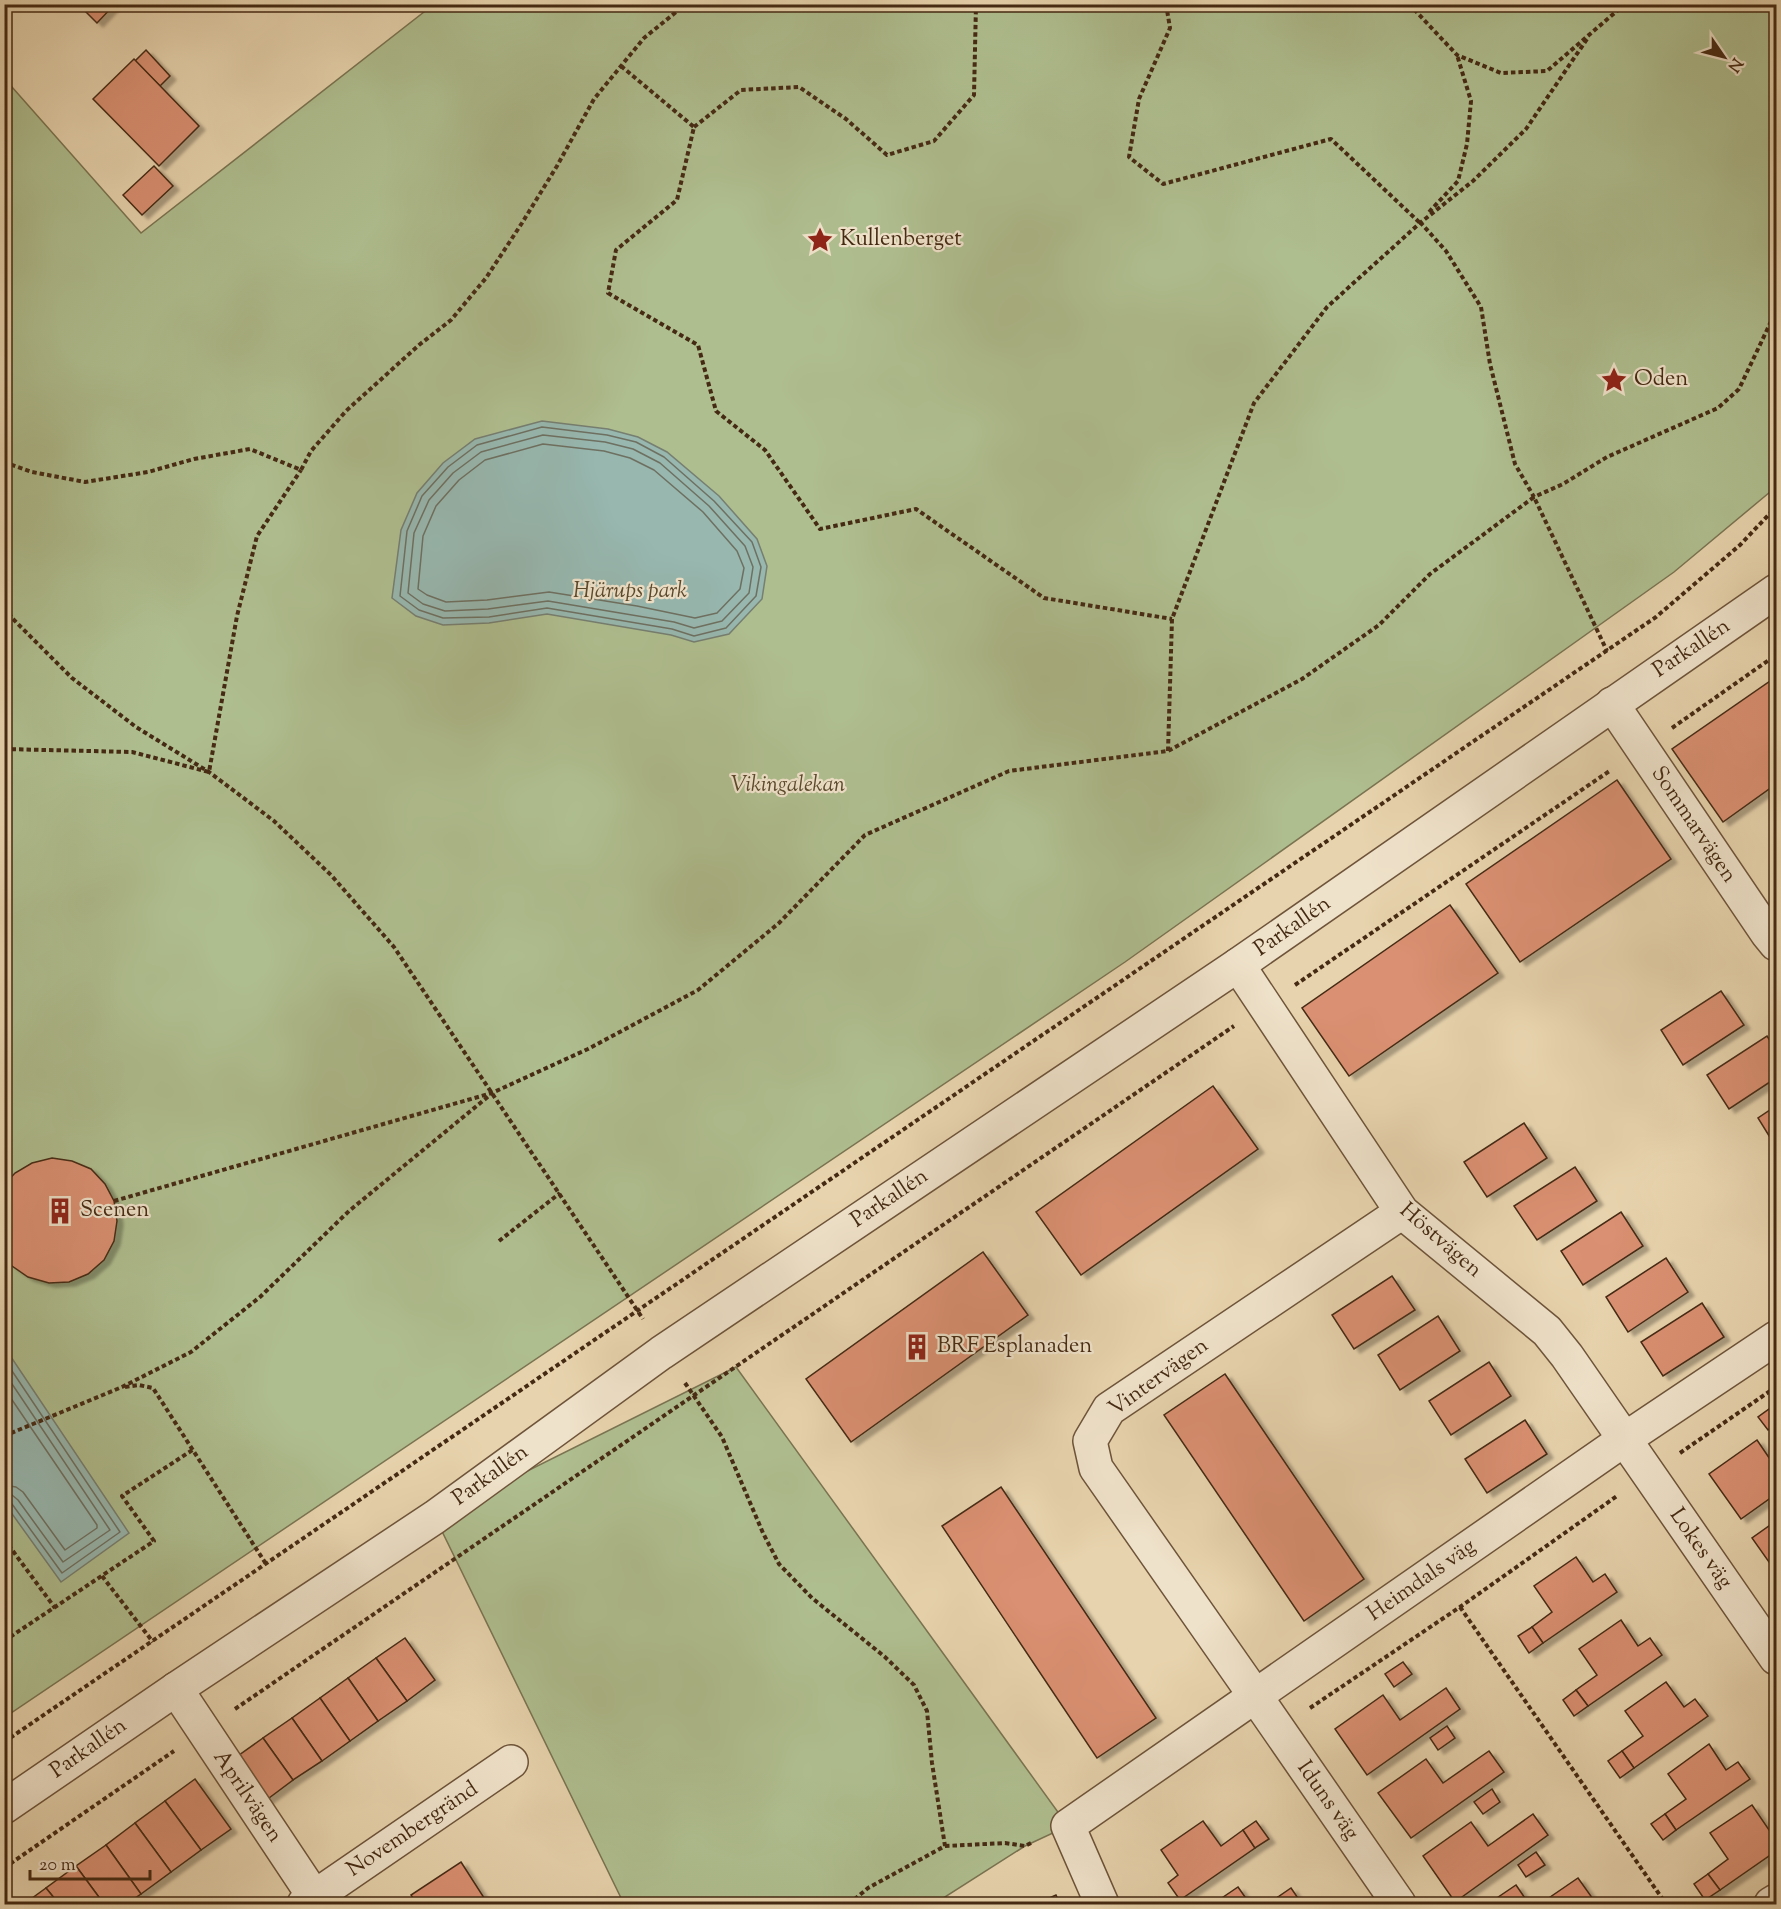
<svg xmlns="http://www.w3.org/2000/svg" width="1781" height="1909" font-family="'Sorts Mill Goudy',serif">
	<style>
		.green { fill: #afbe8f; stroke: #7a7451; stroke-width: 1.5 }
		.water { fill: #97b7af; stroke: #767f71; stroke-width: 1.5 }
		.lines { fill: none; stroke-linecap: round; stroke-linejoin: round }
		.shore { stroke: #6e7061; stroke-width: 1.5 }
		.building { fill: #da9072; stroke: #452a13; stroke-width: 1.5; filter: url(#shadow) }
		.minor-casing { stroke: #6e543a; stroke-width: 36 }
		.path { stroke: #452a13; stroke-width: 4; stroke-dasharray: 4.5 3; stroke-linecap: butt }
		.minor { stroke: #efe2ca; stroke-width: 33 }
		.labels { text-anchor: middle; dominant-baseline: central; stroke-width: 4.5; stroke-linejoin: round; paint-order: stroke }
		.poi-label { font-size: 22px; fill: #452a13; stroke: #efe2ca; text-anchor: start }
		.park-label { font-size: 22px; font-style: italic; fill: #5a482c; stroke: #efe2ca }
		.street-label { font-size: 22px; fill: #452a13; stroke: #efe2ca }
	</style>
	<defs>
		<filter id="shadow"><feDropShadow dx="6" dy="4" stdDeviation="1.5" flood-color="#0004"/></filter>
	</defs>
	<rect width="100%" height="100%" fill="#e7d3ad"/>
	<filter id="stains"><feTurbulence type="fractalNoise" baseFrequency=".00333" numOctaves="4"/><feColorMatrix values="0 0 0 0 .2 0 0 0 0 .09 0 0 0 0 .02 0 0 0 .5 -.17"/></filter>
	<radialGradient id="worn" r=".72"><stop offset=".6" stop-color="#630" stop-opacity="0"/><stop offset="1" stop-color="#630" stop-opacity=".3"/></radialGradient>
	<!-- green -->
	<g class="green">
		<path d="M1540,4L1776,5V487L1674,572L1125,962L5,1717L4,78L141,233L433,5Z"/>
		<path d="M736,1367L1068,1826L1025,1846L934,1904H624L435,1517Z"/>
	</g>
	<!-- water -->
	<g class="water">
		<path d="M542,421L608,429L638,437L667,452L719,496L757,539L767,566L762,599L729,634L694,642L671,635L547,614L489,623L443,625L416,616L392,598L401,530L417,493L443,463L475,439Z"/>
		<path d="M5,1348L129,1533L61,1582L5,1504Z"/>
	</g>
	<g class="lines">
		<!-- shore -->
		<g class="shore">
			<path d="M542,427L607,435L636,442L664,457L714,501L752,542L761,567L756,596L726,628L694,636L672,629L547,608L489,617L443,618L419,610L400,596L407,531L422,496L448,467L477,445Z"/>
			<path d="M543,435L605,442L633,449L660,463L709,506L745,546L753,567L749,593L722,621L694,628L674,622L548,601L488,609L445,611L423,604L408,593L414,533L429,500L453,473L481,452Z"/>
			<path d="M543,444L604,451L630,458L654,470L703,512L737,551L744,568L740,589L717,613L695,618L637,606L549,592L487,600L446,602L427,595L418,589L423,536L436,506L459,480L485,460Z"/>
			<path d="M4,1359L120,1532L62,1573L12,1504L4,1502"/>
			<path d="M4,1372L110,1530L63,1562L18,1500L12,1495L4,1494"/>
			<path d="M4,1388L97,1525V1528L65,1550L23,1492L16,1487L4,1485"/>
		</g>
	</g>
	<!-- building -->
	<g class="building">
		<path d="M78,4H115L97,23Z"/>
		<path d="M146,50L170,76L160,86L135,61Z"/>
		<path d="M134,59L199,126L159,166L93,99Z"/>
		<path d="M154,166L173,186L142,215L123,195Z"/>
		<path d="M1776,677V784L1723,822L1672,749Z"/>
		<path d="M1617,780L1671,859L1520,962L1466,884Z"/>
		<path d="M1450,905L1498,973L1349,1076L1302,1008Z"/>
		<path d="M1721,991L1744,1025L1683,1065L1661,1030Z"/>
		<path d="M1767,1036L1776,1050V1078L1729,1109L1707,1075Z"/>
		<path d="M1213,1086L1258,1149L1081,1275L1036,1212Z"/>
		<path d="M1776,1106V1147L1758,1118Z"/>
		<path d="M1524,1123L1547,1158L1487,1197L1464,1162Z"/>
		<path d="M52,1158L72,1161L91,1169L105,1184L114,1201L117,1221L114,1241L104,1260L88,1274L69,1282L49,1283L28,1277L12,1266L4,1256V1185L15,1173L32,1163Z"/>
		<path d="M1575,1167L1597,1201L1537,1240L1514,1206Z"/>
		<path d="M1621,1212L1643,1246L1583,1285L1561,1251Z"/>
		<path d="M983,1252L1028,1315L851,1442L806,1379Z"/>
		<path d="M1666,1258L1688,1292L1628,1332L1606,1297Z"/>
		<path d="M1392,1276L1415,1310L1354,1349L1332,1315Z"/>
		<path d="M1702,1303L1724,1337L1663,1376L1641,1342Z"/>
		<path d="M1438,1316L1460,1351L1400,1390L1378,1355Z"/>
		<path d="M1489,1362L1511,1396L1451,1435L1429,1401Z"/>
		<path d="M1225,1374L1364,1579L1304,1621L1164,1415Z"/>
		<path d="M1776,1404V1424L1768,1430L1758,1417Z"/>
		<path d="M1525,1420L1547,1454L1487,1493L1465,1459Z"/>
		<path d="M1757,1440L1774,1465L1776,1463V1494L1741,1519L1709,1474Z"/>
		<path d="M1001,1487L1156,1718L1097,1758L942,1526Z"/>
		<path d="M1776,1521V1572L1752,1538Z"/>
		<path d="M1576,1557L1593,1582L1605,1574L1617,1592L1543,1643L1532,1627L1552,1612L1534,1586Z"/>
		<path d="M1621,1620L1638,1646L1650,1638L1662,1655L1588,1706L1576,1690L1597,1675L1579,1649Z"/>
		<path d="M1532,1627L1543,1643L1529,1653L1518,1636Z"/>
		<path d="M405,1638L435,1680L407,1701L376,1658Z"/>
		<path d="M376,1658L407,1701L378,1721L348,1678Z"/>
		<path d="M1403,1662L1412,1674L1394,1687L1385,1674Z"/>
		<path d="M348,1678L378,1721L350,1741L320,1698Z"/>
		<path d="M1666,1682L1684,1707L1695,1699L1708,1716L1634,1768L1622,1751L1643,1736L1625,1711Z"/>
		<path d="M1446,1688L1460,1709L1367,1775L1335,1729L1383,1695L1400,1720Z"/>
		<path d="M1576,1690L1588,1706L1574,1716L1563,1700Z"/>
		<path d="M320,1698L350,1741L322,1761L292,1718Z"/>
		<path d="M292,1718L322,1761L293,1780L263,1738Z"/>
		<path d="M1447,1726L1455,1738L1438,1750L1430,1738Z"/>
		<path d="M263,1738L293,1780L265,1801L235,1758Z"/>
		<path d="M1709,1744L1726,1770L1738,1762L1750,1779L1676,1830L1665,1814L1686,1799L1668,1774Z"/>
		<path d="M1489,1751L1504,1772L1411,1838L1378,1793L1426,1759L1443,1783Z"/>
		<path d="M1622,1751L1634,1768L1620,1778L1608,1761Z"/>
		<path d="M195,1779L231,1829L201,1850L165,1801Z"/>
		<path d="M1492,1789L1500,1802L1483,1814L1474,1802Z"/>
		<path d="M165,1801L201,1850L171,1872L135,1823Z"/>
		<path d="M1752,1805L1769,1830L1776,1825V1851L1720,1890L1708,1874L1728,1859L1710,1833Z"/>
		<path d="M1533,1814L1548,1835L1455,1902L1423,1856L1471,1822L1488,1846Z"/>
		<path d="M1665,1814L1676,1830L1663,1840L1651,1824Z"/>
		<path d="M1203,1821L1221,1846L1243,1830L1255,1848L1180,1900L1168,1883L1178,1875L1161,1850Z"/>
		<path d="M1256,1821L1269,1839L1255,1848L1243,1830Z"/>
		<path d="M135,1823L171,1872L141,1894L106,1845Z"/>
		<path d="M106,1845L141,1894L126,1904H104L76,1866Z"/>
		<path d="M1536,1852L1545,1865L1526,1877L1518,1865Z"/>
		<path d="M461,1862L488,1904H417L411,1895Z"/>
		<path d="M76,1866L104,1904H59L46,1888Z"/>
		<path d="M1708,1874L1720,1890L1705,1900L1694,1884Z"/>
		<path d="M1578,1878L1593,1899L1585,1904H1540Z"/>
		<path d="M1516,1885L1529,1904H1488Z"/>
		<path d="M1238,1887L1250,1904H1213Z"/>
		<path d="M46,1888L59,1904H24Z"/>
		<path d="M1291,1888L1302,1904H1283L1278,1897Z"/>
		<path d="M1056,1895L1060,1904H1039L1038,1903Z"/>
		<path d="M1278,1897L1283,1904H1267Z"/>
	</g>
	<g class="lines">
		<!-- minor casing -->
		<g class="minor-casing">
			<g id="minor">
				<path d="M1612,704L1767,933L1776,944"/>
				<path d="M1238,965L1402,1212L1547,1331L1567,1356L1776,1658"/>
				<path d="M176,1689L319,1904"/>
				<path d="M4,1807L176,1689L435,1517L661,1353L1238,965L1776,591"/>
				<path d="M304,1904L511,1762"/>
				<path d="M1102,1904L1068,1826L1625,1439L1776,1338"/>
				<path d="M1399,1904L1256,1697L1096,1468L1090,1441L1109,1409L1402,1212"/>
				<path d="M1771,1904L1776,1901"/>
			</g>
		</g>
		<!-- path -->
		<g class="path">
			<path d="M1166,4L1170,28L1139,99L1129,157L1163,184L1331,139L1420,223"/>
			<path d="M1409,4L1457,55L1501,73L1547,71L1625,4"/>
			<path d="M621,66L694,127L677,200L616,250L608,293L698,345L716,411L765,450L820,529L916,509L1044,598L1172,619"/>
			<path d="M694,127L741,90L799,87L846,119L887,155L934,141L974,95L976,4"/>
			<path d="M1429,212L1458,181L1467,144L1471,101L1457,55"/>
			<path d="M1420,222L1446,251L1481,307L1490,364L1515,464L1534,497L1563,484L1607,457L1718,408L1739,389L1776,311"/>
			<path d="M4,462L32,472L85,482L148,472L194,459L250,449L301,470L311,451L346,411L419,345L451,320L486,278L522,223L557,166L594,99L644,38L686,4"/>
			<path d="M4,607L13,619L72,678L136,727L209,772L274,821L331,875L394,947L643,1319"/>
			<path d="M1672,728L1776,655"/>
			<path d="M4,749L132,752L209,772L237,616L257,536L301,470"/>
			<path d="M1168,751L1172,619L1254,403L1327,307L1420,223L1473,181L1526,129L1587,39"/>
			<path d="M1295,985L1611,770"/>
			<path d="M114,1201L492,1093L588,1049L698,990L779,923L865,835L1009,771L1168,751L1302,679L1379,625L1430,574L1534,497L1607,651"/>
			<path d="M499,1241L560,1193"/>
			<path d="M685,1383L722,1437L763,1533L779,1564L812,1598L885,1657L914,1685L927,1711L932,1763L945,1846L868,1888L849,1904"/>
			<path d="M125,1387L139,1385L153,1388L266,1564"/>
			<path d="M4,1436L122,1387L191,1352L260,1297L349,1211L490,1095"/>
			<path d="M1680,1453L1776,1387"/>
			<path d="M4,1539L55,1608"/>
			<path d="M102,1576L153,1642"/>
			<path d="M1460,1607L1666,1904"/>
			<path d="M4,1641L154,1541L122,1496L194,1449"/>
			<path d="M1310,1708L1460,1607L1617,1496"/>
			<path d="M235,1709L1234,1026"/>
			<path d="M4,1742L1656,617L1740,545L1776,507"/>
			<path d="M945,1846L1005,1843L1025,1846L1033,1842"/>
			<path d="M4,1868L174,1751"/>
		</g>
		<!-- minor -->
		<use href="#minor" class="minor"/>
	</g>
	<!-- icons -->
	<defs>
		<g id="sight-bare" transform="scale(2.07)"><path d="M0-6L1.8-2.2L6-1.7L2.9 1.2L3.7 5.4L0 3.3L-3.7 5.4L-2.9 1.2L-6-1.7L-1.8-2.2Z" fill="#8f2418" stroke="#efe2ca" stroke-width="2.5" paint-order="stroke"/></g>
		<g id="building-bare" transform="scale(2.07)"><path d="M-4-6H4V6H1V3H-1V6H-4ZM-2.5-4.3h1.7v1.8h-1.7ZM.8-4.3h1.7v1.8H.8ZM-2.5-1h1.7V.8h-1.7ZM.8-1h1.7V.8H.8Z" fill="#8f2418" stroke="#efe2ca" stroke-width="2.5" paint-order="stroke"/></g>
	</defs>
	<g fill-rule="evenodd">
		<use href="#sight-bare" x="820" y="240"/>
		<use href="#sight-bare" x="1614" y="380"/>
		<use href="#building-bare" x="60" y="1211"/>
		<use href="#building-bare" x="917" y="1347"/>
	</g>
	<g class="labels">
		<!-- poi labels -->
		<g class="poi-label">
			<text x="840" y="240">Kullenberget</text>
			<text x="1634" y="380">Oden</text>
			<text x="80" y="1211">Scenen</text>
			<text x="937" y="1347">BRF Esplanaden</text>
		</g>
		<!-- park labels -->
		<g class="park-label">
			<text x="630" y="592">Hjärups park</text>
			<text x="788" y="786">Vikingalekan</text>
		</g>
		<!-- street labels -->
		<g class="street-label">
			<text transform="translate(1692 649) rotate(-34)">Parkallén</text>
			<text transform="translate(1693 825) rotate(56)">Sommarvägen</text>
			<text transform="translate(1293 927) rotate(-35)">Parkallén</text>
			<text transform="translate(890 1199) rotate(-34)">Parkallén</text>
			<text transform="translate(1440 1241) rotate(41)">Höstvägen</text>
			<text transform="translate(1159 1378) rotate(-36)">Vintervägen</text>
			<text transform="translate(491 1476) rotate(-36)">Parkallén</text>
			<text transform="translate(1700 1549) rotate(55)">Lokes väg</text>
			<text transform="translate(1422 1581) rotate(-35)">Heimdals väg</text>
			<text transform="translate(89 1749) rotate(-35)">Parkallén</text>
			<text transform="translate(247 1797) rotate(56)">Aprilvägen</text>
			<text transform="translate(1327 1801) rotate(55)">Iduns väg</text>
			<text transform="translate(413 1830) rotate(-34)">Novembergränd</text>
		</g>
	</g>
	<!-- margin -->
	<rect width="1781" height="1909" fill="none" stroke="#e7d3ad" stroke-width="24"/>
	<rect x="6" y="6" width="1769" height="1897" fill="none" stroke="#452a13" stroke-width="3"/>
	<rect x="12" y="12" width="1757" height="1885" fill="none" stroke="#452a13" stroke-width="1.5"/>
	<!-- north arrow -->
	<g transform="translate(1724 57) rotate(125)" stroke="#efe2ca" stroke-width="4.5" paint-order="stroke">
	<path d="M0-4.5L10 22L0 15L-10 22Z" fill="#452a13"/>
	<text y="-9" font-size="16" font-weight="bold" text-anchor="middle" fill="#452a13">N</text>
	</g>
	<!-- scale -->
	<path d="M30 1870v9h120v-9" fill="none" stroke="#452a13" stroke-width="3"/>
	<text x="39" y="1870" font-size="18" fill="#452a13" stroke="#efe2ca" stroke-width="4.5" paint-order="stroke">20 m</text>
	<rect width="100%" height="100%" filter="url(#stains)"/>
	<rect width="100%" height="100%" fill="url(#worn)"/>
</svg>
